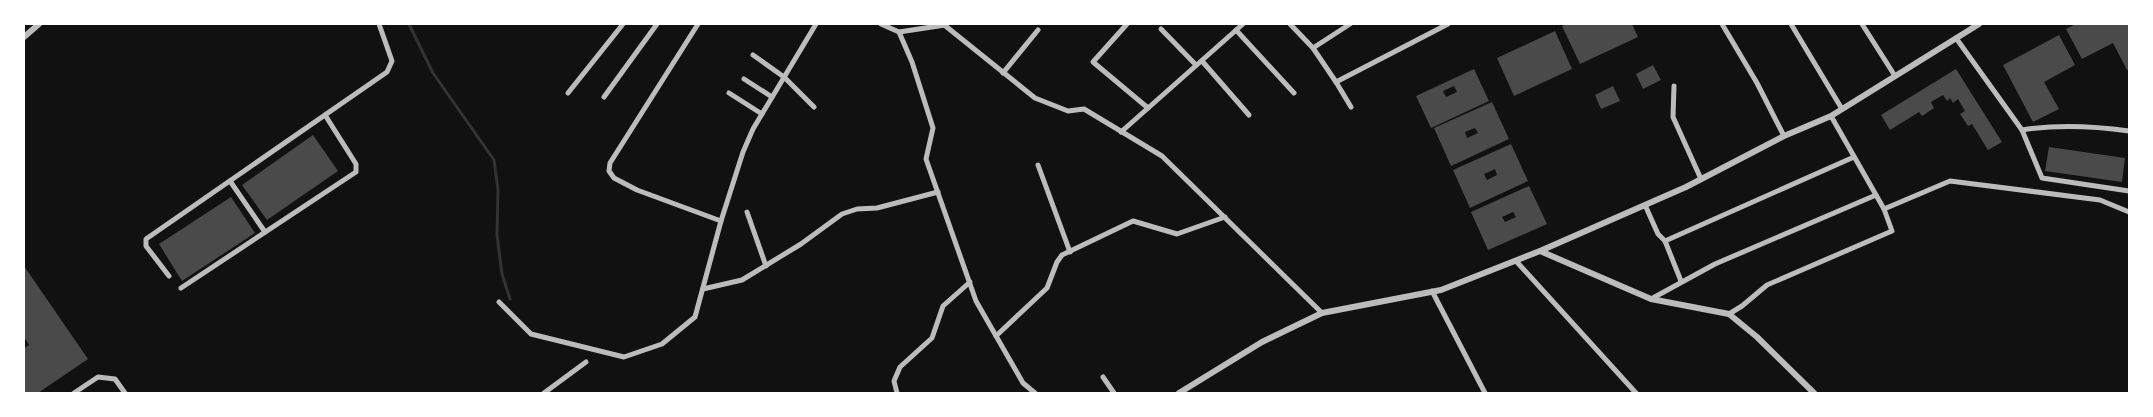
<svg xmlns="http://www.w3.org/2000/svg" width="2153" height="417" font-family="'Nunito Sans',sans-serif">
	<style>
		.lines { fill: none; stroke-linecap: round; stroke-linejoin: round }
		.stream { stroke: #333; stroke-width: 3 }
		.building { fill: #4a4a4a; fill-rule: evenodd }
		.minor { stroke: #bcbcbc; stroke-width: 5 }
		.tertiary { stroke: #bcbcbc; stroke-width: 6 }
	</style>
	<rect width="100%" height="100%" fill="#111"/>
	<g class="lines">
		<!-- stream -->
		<path class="stream" d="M409,24L433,73L494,160L498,190L497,235L502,274L510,299"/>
	</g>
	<!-- building -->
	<g class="building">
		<path d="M1567,24H1632L1638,37L1580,64L1562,26Z"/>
		<path d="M2076,24H2129V69L2127,70L2113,43L2082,59L2066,29Z"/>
		<path d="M1555,31L1572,69L1514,96L1497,58Z"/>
		<path d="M2059,35L2075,65L2044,82L2059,109L2033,122L2003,65Z"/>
		<path d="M1653,65L1661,80L1643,89L1636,74Z"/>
		<path d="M1474,69L1489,101L1431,128L1416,96ZM1454,86L1457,92L1446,97L1443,91Z"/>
		<path d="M1956,69L2002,142L1988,150L1972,124L1968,126L1960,114L1965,111L1958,99L1953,103L1950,98L1947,101L1943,95L1931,102L1934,108L1922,116L1919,112L1890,130L1881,115Z"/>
		<path d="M1613,86L1620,101L1601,109L1595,95Z"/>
		<path d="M1492,102L1509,139L1451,166L1434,128ZM1475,128L1478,133L1467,138L1465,132Z"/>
		<path d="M313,135L338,171L267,220L242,185Z"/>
		<path d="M1511,144L1528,181L1470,208L1453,170ZM1495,169L1497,175L1487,180L1484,174Z"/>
		<path d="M2049,147L2125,158L2122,182L2045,171Z"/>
		<path d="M1529,186L1547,224L1488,250L1471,212ZM1513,212L1516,217L1505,222L1502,217Z"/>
		<path d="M231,197L255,233L182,281L159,244Z"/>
		<path d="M24,266L88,359L38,393H24V348L29,345L24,337Z"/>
	</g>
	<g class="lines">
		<!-- minor -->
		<g class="minor">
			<path d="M698,24L610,163L609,171L614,178L637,190L721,221"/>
			<path d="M881,24L899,32L912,62L933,128L926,159L976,301L1023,383L1035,393"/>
			<path d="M943,24L1035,98L1068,111L1084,109L1162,156L1322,313"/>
			<path d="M1127,24L1093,62L1148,108"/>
			<path d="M1290,24L1313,48"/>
			<path d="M1350,24L1313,48L1336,82L1448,24"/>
			<path d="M1722,24L1757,83L1784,136"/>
			<path d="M1791,24L1842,109"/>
			<path d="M1862,24L1895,76"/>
			<path d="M1161,29L1196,65"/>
			<path d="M1236,30L1294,93"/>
			<path d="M899,32L945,25"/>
			<path d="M1956,38L2022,130L2042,178L2129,191"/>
			<path d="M753,55L784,77L814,107"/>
			<path d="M1202,61L1249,115"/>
			<path d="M1003,73L1038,30"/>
			<path d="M744,79L772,97"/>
			<path d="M1336,82L1351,107"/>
			<path d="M1674,86L1673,117L1701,179"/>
			<path d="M568,93L623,24"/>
			<path d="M729,93L762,114"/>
			<path d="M604,97L657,24"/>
			<path d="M2022,130C2059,124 2093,126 2129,131"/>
			<path d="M1121,132L1243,24"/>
			<path d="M1038,165L1070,252"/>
			<path d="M230,181L265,232"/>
			<path d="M1645,205L1658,234L1665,241L1681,281"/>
			<path d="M1884,209L1950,181L2100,200L2129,212"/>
			<path d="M747,212L766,266"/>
			<path d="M1665,241L1854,157"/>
			<path d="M1516,261L1636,393"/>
			<path d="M169,276L146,246V239L387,72L392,61L379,24"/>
			<path d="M181,288L356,172V164L325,115"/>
			<path d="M703,289L742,280L801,244L842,214L857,209L877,208L938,192"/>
			<path d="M1432,291L1485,393"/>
			<path d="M1651,299L1715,264L1876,195"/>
			<path d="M499,302L531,334L624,357L662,344L695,317L721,221L743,152L753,129L816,24"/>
			<path d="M1729,314L1742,306L1767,285L1892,231L1884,209L1831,116"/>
			<path d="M996,336L1047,288L1057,262L1062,255L1133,221L1177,234L1225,217"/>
			<path d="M1103,377L1114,393"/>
			<path d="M74,393L98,377L115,379L125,393"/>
			<path d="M544,393L586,362"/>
			<path d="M897,393L894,381L900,367L932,338L943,306L970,282"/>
		</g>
		<!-- tertiary -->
		<g class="tertiary">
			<path d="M24,37L39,24"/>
			<path d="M1540,251L1651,299L1729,314L1757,337L1814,393"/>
			<path d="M1179,393L1262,342L1322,313L1441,290L1540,251L1686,187L1784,136L1831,116L1979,24"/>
		</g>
	</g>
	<!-- border -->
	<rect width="2153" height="417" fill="none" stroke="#ffffff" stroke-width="50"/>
</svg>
